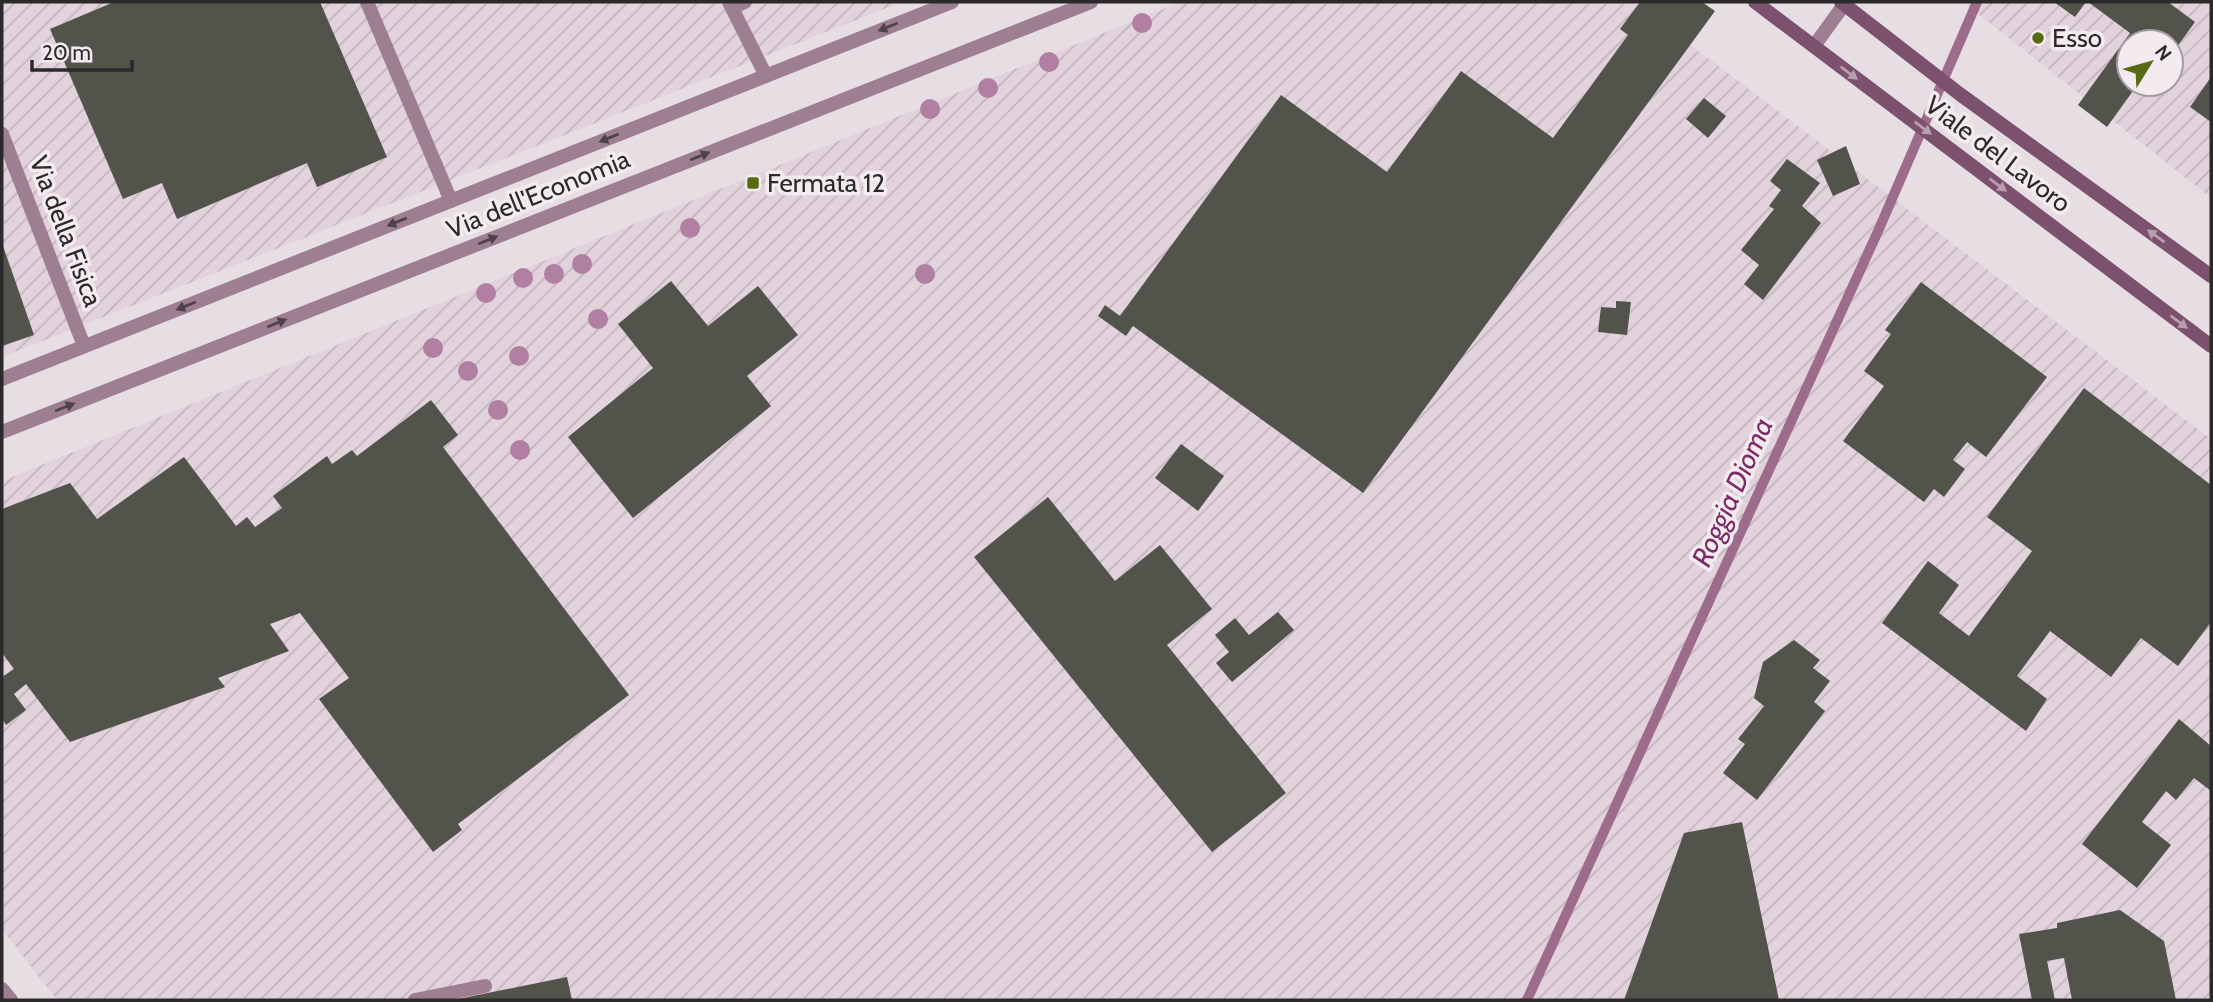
<svg xmlns="http://www.w3.org/2000/svg" width="2213" height="1002" font-family="Cabin,sans-serif">
	<style>
		.industrial { fill: url(#industrial-furrows); fill-rule: evenodd }
		.lines { fill: none; stroke-linecap: round; stroke-linejoin: round }
		.stream { stroke: #9d6b8b; stroke-width: 10 }
		.building { fill: #52544c }
		.lane { stroke: #9e7f92; stroke-width: 14 }
		.street { stroke: #9e7f92; stroke-width: 14 }
		.secondary { stroke: #7c516d; stroke-width: 14 }
		.tree { fill: #b17fa2 }
		.oneway { fill: #4e434a }
		.oneway2 { fill: #b89eaf }
		.poi-dot { fill: #596a14; stroke: #f4ebf1; stroke-width: 2.5 }
		.labels { text-anchor: middle; dominant-baseline: central; stroke-width: 7; stroke-linejoin: round; paint-order: stroke }
		.poi-label { font-size: 26px; fill: #2c292b; stroke: #f4ebf1; text-anchor: start }
		.street-label { font-size: 26px; fill: #2c292b; stroke: #f4ebf1 }
		.water-label { font-size: 28px; font-style: italic; fill: #7d2b65; stroke: #f4ebf1 }
	</style>
	<defs>
		<pattern id="industrial-furrows" width="10" height="10" patternUnits="userSpaceOnUse" patternTransform="scale(1.75)"><rect width="10" height="10" fill="#e2d2dc"/><path d="M-1 1l2-2M0 10L10 0M9 11l2-2" fill="none" stroke="#c2b4bd"/></pattern>
	</defs>
	<rect width="100%" height="100%" fill="#e7dee3"/>
	<!-- industrial -->
	<g class="industrial">
		<path d="M2,2H902L2,357Z"/>
		<path d="M1180,2H1634L2211,439V1000H57L2,929V481Z"/>
		<path d="M1963,2H2211V198ZM2129,42H2171V84H2129Z"/>
	</g>
	<g class="lines">
		<!-- stream -->
		<path class="stream" d="M1527,1000L1879,229L1977,2"/>
	</g>
	<!-- building -->
	<g class="building">
		<path d="M114,2H320L387,157L317,187L307,163L177,219L162,183L123,199L50,29Z"/>
		<path d="M1640,2H1702L1715,11L1363,493L1133,326L1126,336L1098,316L1105,305L1120,316L1281,95L1387,172L1461,71L1553,138L1628,35L1620,29Z"/>
		<path d="M2054,2H2086L2075,17Z"/>
		<path d="M2088,2H2168L2195,22L2171,55V42H2129V84H2138L2107,127L2078,105L2130,33Z"/>
		<path d="M2211,77V122L2190,107Z"/>
		<path d="M1704,98L1726,116L1708,138L1686,119Z"/>
		<path d="M1846,146L1860,184L1833,196L1817,160Z"/>
		<path d="M1787,159L1820,183L1802,206L1821,223L1763,300L1744,284L1759,265L1741,250L1774,209L1769,206L1781,190L1770,181Z"/>
		<path d="M2,243L34,335L2,346Z"/>
		<path d="M671,281L708,326L758,286L798,335L747,376L771,406L633,518L568,437L653,368L618,324Z"/>
		<path d="M1921,282L2047,377L1986,457L1967,442L1953,460L1965,469L1944,497L1934,489L1924,502L1843,441L1884,386L1864,371L1891,334L1885,330Z"/>
		<path d="M1616,301L1631,302L1627,335L1598,332L1601,307L1616,308Z"/>
		<path d="M2084,388L2211,485V622L2178,666L2141,638L2111,677L2050,631L2017,676L2047,699L2026,731L1882,623L1928,561L1959,585L1939,613L1969,636L2032,551L1987,517Z"/>
		<path d="M431,400L458,435L443,447L629,695L458,824L462,830L433,852L319,699L349,678L300,613L270,624L289,651L218,678L225,687L70,742L26,684L14,694L26,710L6,725L2,719V677L14,669L2,653V509L70,483L97,519L184,457L236,526L247,517L255,527L282,508L273,496L327,456L332,464L352,450L357,456Z"/>
		<path d="M1181,444L1224,476L1198,511L1155,478Z"/>
		<path d="M1048,497L1115,581L1160,545L1212,609L1167,645L1286,793L1212,852L974,557Z"/>
		<path d="M1278,612L1294,630L1232,682L1216,663L1229,652L1215,635L1235,618L1249,635Z"/>
		<path d="M1794,640L1820,660L1813,668L1830,681L1814,702L1825,711L1757,800L1723,773L1745,744L1738,739L1764,706L1754,698L1763,662Z"/>
		<path d="M2179,719L2211,746V791L2194,778L2176,800L2166,791L2142,822L2171,845L2137,888L2082,844Z"/>
		<path d="M1742,822L1779,1000H1624L1684,833Z"/>
		<path d="M2120,910L2164,941L2176,1000H2072L2064,958L2047,961L2055,1000H2032L2019,934L2057,928V923Z"/>
		<path d="M567,977L572,1000H458V999Z"/>
	</g>
	<g class="lines">
		<!-- lane -->
		<g class="lane">
			<path d="M367,2L451,201"/>
			<path d="M729,2L766,76"/>
			<path d="M732,7L745,2"/>
			<path d="M2,134L84,346"/>
			<path d="M415,1000L485,986"/>
		</g>
		<!-- street -->
		<g class="street">
			<path d="M1814,46L1846,2"/>
			<path d="M2,379L952,2"/>
			<path d="M2,432L1091,2"/>
			<path d="M2,989L11,1000"/>
		</g>
		<!-- secondary -->
		<g class="secondary">
			<path d="M1755,2L2211,346"/>
			<path d="M1841,2L1961,95L2211,276"/>
		</g>
	</g>
	<!-- trees -->
	<g class="tree">
		<circle cx="1142" cy="23" r="10"/>
		<circle cx="1049" cy="62" r="10"/>
		<circle cx="988" cy="88" r="10"/>
		<circle cx="930" cy="109" r="10"/>
		<circle cx="690" cy="228" r="10"/>
		<circle cx="582" cy="264" r="10"/>
		<circle cx="554" cy="274" r="10"/>
		<circle cx="925" cy="274" r="10"/>
		<circle cx="523" cy="278" r="10"/>
		<circle cx="486" cy="293" r="10"/>
		<circle cx="598" cy="319" r="10"/>
		<circle cx="433" cy="348" r="10"/>
		<circle cx="519" cy="356" r="10"/>
		<circle cx="468" cy="371" r="10"/>
		<circle cx="498" cy="410" r="10"/>
		<circle cx="520" cy="450" r="10"/>
	</g>
	<!-- one-way arrows -->
	<defs><path id="oneway-solid" d="M-6-.8H1V-3.2L6.5 0L1 3.2V.8H-6Z" transform="scale(1.75)"/></defs>
	<g class="oneway">
		<use href="#oneway-solid" transform="translate(888 27) rotate(158)"/>
		<use href="#oneway-solid" transform="translate(609 138) rotate(158)"/>
		<use href="#oneway-solid" transform="translate(700 156) rotate(-22)"/>
		<use href="#oneway-solid" transform="translate(397 222) rotate(158)"/>
		<use href="#oneway-solid" transform="translate(488 240) rotate(-22)"/>
		<use href="#oneway-solid" transform="translate(186 306) rotate(158)"/>
		<use href="#oneway-solid" transform="translate(277 323) rotate(-22)"/>
		<use href="#oneway-solid" transform="translate(65 407) rotate(-22)"/>
	</g>
	<g class="oneway2">
		<use href="#oneway-solid" transform="translate(1849 73) rotate(37)"/>
		<use href="#oneway-solid" transform="translate(1923 128) rotate(37)"/>
		<use href="#oneway-solid" transform="translate(1998 185) rotate(37)"/>
		<use href="#oneway-solid" transform="translate(2156 236) rotate(-144)"/>
		<use href="#oneway-solid" transform="translate(2179 322) rotate(37)"/>
	</g>
	<!-- markers -->
	<g class="poi-dot">
		<circle cx="2038" cy="38" r="7"/>
		<rect x="746" y="176" width="14" height="14" rx="3.5"/>
	</g>
	<g class="labels">
		<!-- poi labels -->
		<g class="poi-label">
			<text x="2052" y="38">Esso</text>
			<text x="767" y="183">Fermata 12</text>
		</g>
		<!-- street labels -->
		<g class="street-label">
			<text transform="translate(1998 154) rotate(37)">Viale del Lavoro</text>
			<text transform="translate(538 194) rotate(-22)">Via dell'Economia</text>
			<text transform="translate(66 231) rotate(69)">Via della Fisica</text>
		</g>
		<!-- water labels -->
		<g class="water-label">
			<text transform="translate(1732 492) rotate(-66)">Roggia Dioma</text>
		</g>
	</g>
	<!-- border -->
	<rect width="2213" height="1002" fill="none" stroke="#2c292b" stroke-width="7"/>
	<!-- north arrow -->
	<g transform="translate(2150 63) rotate(53)"><circle r="33" fill="#f4ebf1" stroke="#a49da2" stroke-width="2"/>
	<path d="M0-5L12 26L0 18L-12 26Z" fill="#596a14"/>
	<text y="-10" font-size="19" font-weight="bold" text-anchor="middle" fill="#2c292b">N</text>
	</g>
	<!-- scale -->
	<path d="M32 60v10h100v-10" fill="none" stroke="#2c292b" stroke-width="3.5"/>
	<text x="42" y="60" font-size="21" fill="#2c292b" stroke="#f4ebf1" stroke-width="5" paint-order="stroke">20 m</text>
</svg>
